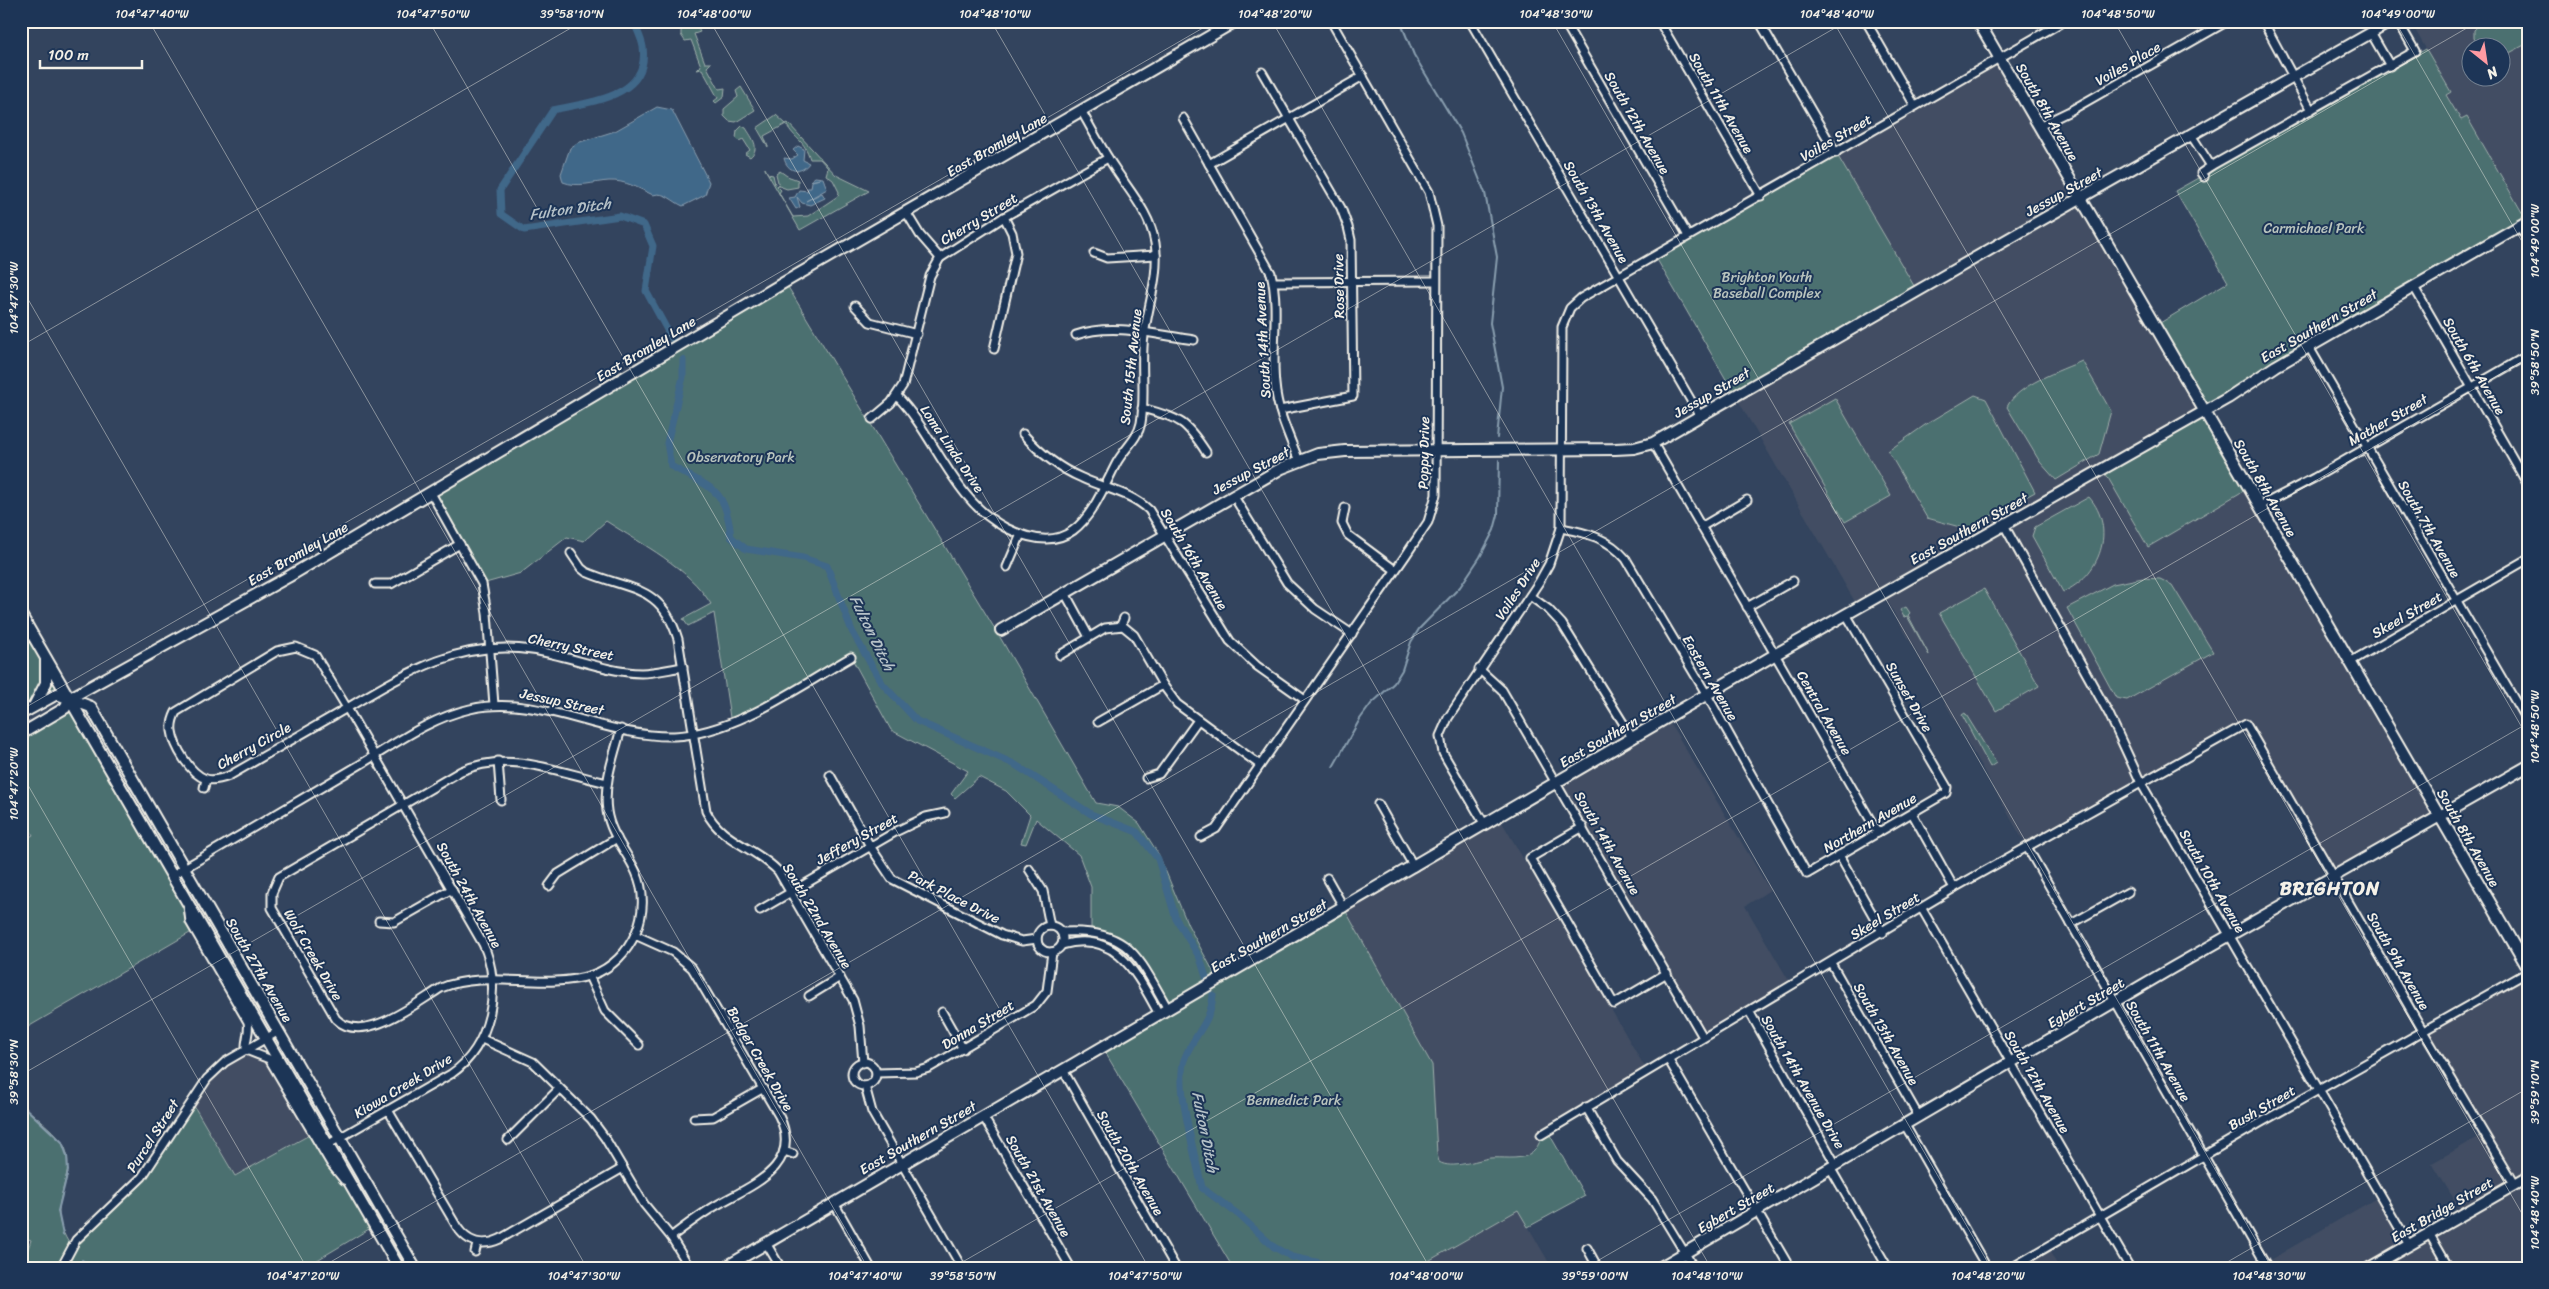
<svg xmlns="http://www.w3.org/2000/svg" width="2549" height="1289" font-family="Sriracha,sans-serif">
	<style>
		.built { fill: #424e63; fill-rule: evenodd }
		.green { fill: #4c6f70; stroke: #a0b0ac }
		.water { fill: #416789; stroke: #899eaf }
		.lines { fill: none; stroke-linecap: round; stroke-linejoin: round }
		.stream { stroke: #899eaf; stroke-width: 2 }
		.canal { stroke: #416789; stroke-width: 7 }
		.street-casing { stroke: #f4f1e8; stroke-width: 11 }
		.secondary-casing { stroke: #f4f1e8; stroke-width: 14 }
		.street { stroke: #1d3557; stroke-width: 7 }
		.secondary { stroke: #1d3557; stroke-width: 10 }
		.ticks { fill: none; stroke: #f4f1e8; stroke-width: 1; stroke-opacity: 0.45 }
		.labels { text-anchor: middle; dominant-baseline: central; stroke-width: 4; stroke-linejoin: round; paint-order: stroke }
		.street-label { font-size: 14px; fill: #f4f1e8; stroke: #1d3557 }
		.park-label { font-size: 14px; fill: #b9c4be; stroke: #1d3557 }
		.water-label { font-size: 15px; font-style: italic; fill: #b5c1c7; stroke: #1d3557 }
		.district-label { font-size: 19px; font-weight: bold; letter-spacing: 1px; fill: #f4f1e8; stroke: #1d3557 }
		.neatline { fill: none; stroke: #f4f1e8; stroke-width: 2 }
		.ticks-label { font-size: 12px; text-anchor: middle; fill: #f4f1e8 }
	</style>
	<rect width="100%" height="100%" fill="#33445e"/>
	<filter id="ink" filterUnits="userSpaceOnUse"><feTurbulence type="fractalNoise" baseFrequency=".02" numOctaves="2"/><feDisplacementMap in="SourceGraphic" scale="10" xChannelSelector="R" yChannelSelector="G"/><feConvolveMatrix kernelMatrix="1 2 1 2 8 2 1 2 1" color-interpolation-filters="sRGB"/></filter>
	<g filter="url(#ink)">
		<!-- built -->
		<g class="built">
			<path d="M2410,21H2528V221L2467,117L2461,120L2446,95L2451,92ZM2472,48H2502V78H2472Z"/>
			<path d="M1999,57L2440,816L2335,876L2246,724L2027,847L1883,594L1858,607L1735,395L1836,153Z"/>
			<path d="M1667,718L1770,890L1745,906L1792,986L1703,1037L1558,783Z"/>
			<path d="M21,815L33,836L21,842Z"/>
			<path d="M1499,817L1647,1071L1541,1135L1538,1146L1528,1155L1443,1165L1437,1158L1432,1065L1344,908Z"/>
			<path d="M2528,972V1260L2514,1268H2256L2380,1196L2409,1244L2463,1214L2432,1163L2484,1134L2423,1031Z"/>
			<path d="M246,1050L266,1056L313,1133L235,1176L191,1101L207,1079Z"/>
			<path d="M1518,1209L1552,1268H1416Z"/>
			<path d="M2047,1247L2059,1268H2011Z"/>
		</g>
		<!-- green -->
		<g class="green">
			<path d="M2483,21H2528V43L2502,57V48L2479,47L2474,38V30Z"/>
			<path d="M687,24C694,23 697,26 700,32L694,34L705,63H711L707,67L719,89L725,88L724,97L716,103L714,101L718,98L702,69L697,70L701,66L691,40L685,41L681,35V29Z"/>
			<path d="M2426,49L2451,92L2446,95L2461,120L2467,117L2527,221L2205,411L2250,487L2148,547L2103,469L2205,411L2155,326L2228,282L2175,191Z"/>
			<path d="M741,87L755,110L736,122L729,121L724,116V109L738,97L736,91Z"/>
			<path d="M776,115L786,124L764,136L768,147L757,128Z"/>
			<path d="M788,123L836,175L869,191L800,230L765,169V168L768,174L773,175L775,184L781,190L779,193L793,217L808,216L838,196L839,192L833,180L826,175L828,168L820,159H810C804,139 796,141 786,124Z"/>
			<path d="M742,126L746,128C752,138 761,148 750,157L745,154L750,150L743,139L739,141L736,138L737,131Z"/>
			<path d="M1836,153L1917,291L1735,395L1655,256Z"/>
			<path d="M780,171L787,176L798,180V187L787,189L779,186L776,174Z"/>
			<path d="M785,282L1001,639L1096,803L1118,807L1139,823L1159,855L1188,925L1218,980L1344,908L1432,1065L1437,1154L1439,1162C1452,1170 1476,1160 1490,1158C1502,1157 1518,1160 1529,1155C1540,1149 1539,1137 1547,1130L1585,1196L1528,1227L1518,1210L1416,1268H1233L1102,1047L1168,1009L1130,950L1091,932V887L1079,855L1036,819L1026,844L1021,843L1030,815L1006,791L979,777L955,798L951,794L968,771L891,730L851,657L731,724L714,613L688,626L683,619L711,604C687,566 643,545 606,521L584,541L567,537L521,573L482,584L431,493Z"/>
			<path d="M2082,361L2111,411L2099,454L2056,480L2040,462L2007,407C2017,385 2061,370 2082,361Z"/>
			<path d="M1975,395L1986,399L2035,492L1967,529L1927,518L1888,451L1925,425Z"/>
			<path d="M1835,398L1891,496L1845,522L1789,424Z"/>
			<path d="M2089,497C2117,529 2100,576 2063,592L2032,536L2035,527Z"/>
			<path d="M2143,578L2160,579L2172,585L2213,652L2127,700L2116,698L2067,608L2113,584Z"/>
			<path d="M1984,589L2039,686L1996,711L1939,613Z"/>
			<path d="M1906,607L1910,613L1908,615L1929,655L1907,616L1904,617L1900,610Z"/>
			<path d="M21,616L187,903L190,921L195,930L21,1031V842L33,835L21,815V734L65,708L70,698L52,693L21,714Z"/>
			<path d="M1965,713L1996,763L1990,767L1962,715Z"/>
			<path d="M191,1101L235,1176L313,1133L374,1226L304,1268H56L25,1258L31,1240L21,1236V1104C34,1116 51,1128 61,1141C77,1162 60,1188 59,1210C58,1222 64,1236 71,1246L131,1190Z"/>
		</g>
		<!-- water -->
		<g class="water">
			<path d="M657,107L672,110L709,182L705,195L683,206C673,202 665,191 653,195C640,189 625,180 609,181C593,182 578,188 563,182L561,174L570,148L577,143L615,131Z"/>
			<path d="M798,146L804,149L803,160L809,163C801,175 787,172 784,158L792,159L798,155L793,150Z"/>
			<path d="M815,177L823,178L827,189L806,201L822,193L825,198L810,205L802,203L797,197L800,207L796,209L789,198L795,197L799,190L808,191L807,188H811L812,181L820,179L810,181Z"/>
		</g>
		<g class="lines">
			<!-- stream -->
			<g class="stream">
				<path d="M1400,21L1414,55L1461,133L1485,193L1497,257L1490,323L1502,387L1497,438"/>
				<path d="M1333,767L1360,719L1371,704L1394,683L1402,670L1411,642L1419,629L1460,587L1480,557L1494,530L1498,515L1499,460"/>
				<path d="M21,1104L62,1142L67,1156L68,1171L58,1211L63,1235"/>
				<path d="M82,1260L95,1268"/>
			</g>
			<!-- canal -->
			<g class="canal">
				<path d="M637,21L635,25C638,32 642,40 643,47C650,98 588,102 553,110L500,190L501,214L524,230L620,216L644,225L653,246L646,291L672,339"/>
				<path d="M683,360V377L667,443L671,466C712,489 726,487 731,537L746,549L803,558L827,566L852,631L881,682L917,721L1014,764L1091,814L1137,832L1158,859L1176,919L1200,958L1206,977"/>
				<path d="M1213,995C1211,1024 1193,1035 1184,1060C1175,1087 1196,1158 1202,1188L1239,1215L1274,1247L1292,1257L1325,1264L1330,1268"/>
			</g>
			<!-- street casing -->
			<g class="street-casing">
				<g id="street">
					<path d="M1470,21L1700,416"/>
					<path d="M1564,21L1688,236"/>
					<path d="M1659,21L1761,196"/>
					<path d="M1759,21L1836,153"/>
					<path d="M1866,21L1915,106"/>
					<path d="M2263,21L2311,110"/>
					<path d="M2371,33L2390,66"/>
					<path d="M1262,72L1341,208L1348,227L1351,240L1353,396L1280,410"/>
					<path d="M1183,118L1271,273C1280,309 1271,348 1275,384C1277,411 1289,436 1299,461"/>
					<path d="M2039,126L2068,112L2228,21"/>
					<path d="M2191,135L2211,166L2201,173L2204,177"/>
					<path d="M1209,164L1363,76"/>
					<path d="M2211,166L2415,51L2398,21"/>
					<path d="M906,212L920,235L940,258"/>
					<path d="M2519,226L2528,240"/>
					<path d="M1094,253L1107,258L1156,255"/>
					<path d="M1274,282L1436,281"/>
					<path d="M2414,287L2528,485"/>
					<path d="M855,306L870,322L917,334"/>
					<path d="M1076,335C1113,322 1157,335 1194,340"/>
					<path d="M2309,347L2528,723"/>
					<path d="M994,349L1016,253L1012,233L1004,217"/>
					<path d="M897,396C936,436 953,501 1006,528C1074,561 1090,515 1116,464C1123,450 1138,439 1141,423C1146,394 1140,364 1144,336C1148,305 1160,274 1155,243C1150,213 1130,192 1114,167C1102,149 1092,130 1082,112"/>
					<path d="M1142,408C1179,419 1184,418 1206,452"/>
					<path d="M872,419L891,403L903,385L930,276L940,258L1004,217L1108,158"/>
					<path d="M1023,434C1040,453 1058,468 1082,478C1105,489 1130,492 1149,510L1230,641L1257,666L1305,700"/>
					<path d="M1653,443L1878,833"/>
					<path d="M431,493L482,584L487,613L494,705"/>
					<path d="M1233,495L1287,583L1315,609L1352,634"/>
					<path d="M2260,506L2314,478L2528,355"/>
					<path d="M1345,508L1342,523L1348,535L1395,570"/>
					<path d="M2004,525L2109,714L2141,783L2409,1245"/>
					<path d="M1701,527L1747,500"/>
					<path d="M1561,528C1588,533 1608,538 1626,559L1707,695L1807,874L1946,793L1947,787L1846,614"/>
					<path d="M571,553L581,568L586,572C630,591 661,584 678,639L706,811C721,842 754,846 778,871L853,1000L860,1026L863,1063"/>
					<path d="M1007,567L1021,534"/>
					<path d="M375,584H391L460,544"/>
					<path d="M1065,593L1089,637"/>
					<path d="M1530,596L1548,609L1562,624L1633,739"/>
					<path d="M1747,607L1793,581"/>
					<path d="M1121,625L1124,618"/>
					<path d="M296,647L315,655L347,708L229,776C221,779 214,781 206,779C190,774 174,746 172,731C171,724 173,718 176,712L277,651Z"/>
					<path d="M1060,655L1105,628L1123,626L1134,635L1163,685L1177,704L1260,765"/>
					<path d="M2350,662L2528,559"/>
					<path d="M1479,669L1502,690L1703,1037"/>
					<path d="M1098,722L1163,685"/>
					<path d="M498,761L501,800"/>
					<path d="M830,775L870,846L892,879L1002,935L1022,941L1037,939"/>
					<path d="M1146,778L1159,774L1198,720"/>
					<path d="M607,783C558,772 510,750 461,771L279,877L272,893V908L336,1019C363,1046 416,1003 441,988C489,969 543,991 592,975C632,961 654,911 636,872C627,852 610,834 607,811C603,784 614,755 621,729"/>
					<path d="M204,788L206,779"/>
					<path d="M1378,804L1414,867"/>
					<path d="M1912,813L1954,888"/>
					<path d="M1485,825L1443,753L1440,736L1448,718L1539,582L1549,564L1561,528L1562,327L1570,308L1581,298L2064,21"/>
					<path d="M1583,827L1530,858L1614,1004L1667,973"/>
					<path d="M1201,837L1216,829L1406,555L1428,522L1436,495L1437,226L1429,192L1331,21"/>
					<path d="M2027,847L2268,1268"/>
					<path d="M1839,855L1883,933"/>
					<path d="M1029,869L1043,891L1050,926"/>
					<path d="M171,876C233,839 295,803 356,767C392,746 429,718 470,709C540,693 604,738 674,736C734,734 799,687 851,657"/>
					<path d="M1327,878L1344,908"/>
					<path d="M549,886L558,874L617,838"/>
					<path d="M188,906L190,922L248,1022C250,1033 245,1040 246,1050L269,1059L331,1164L344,1180"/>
					<path d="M1922,909L2130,1268"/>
					<path d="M760,910L897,831L926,817L945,813"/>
					<path d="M379,921L394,922L452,889"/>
					<path d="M2071,924L2128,892"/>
					<circle cx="1050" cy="939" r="13"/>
					<path d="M1062,932C1130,928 1138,957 1168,1009"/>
					<path d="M635,935L673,952L692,968L779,1116C805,1169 746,1187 712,1208C697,1217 684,1227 671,1237"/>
					<path d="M1062,945C1117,929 1137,975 1159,1014"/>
					<path d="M1831,963L1919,1117"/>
					<path d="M589,976L605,1011L639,1045"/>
					<path d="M809,996L840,977"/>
					<path d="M1749,1011L1836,1165"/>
					<path d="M942,1012L963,1049"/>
					<path d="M482,1039L533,1062L591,1119L605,1138L644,1204L671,1237L690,1268"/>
					<path d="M1668,1059L1790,1268"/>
					<circle cx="864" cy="1074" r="12"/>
					<path d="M1063,1070L1176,1268"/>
					<path d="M876,1073L916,1072L929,1068L1036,1005L1047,991L1052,952"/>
					<path d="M865,1086L872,1112L962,1268"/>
					<path d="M1586,1107L1617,1161L1652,1199L1694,1268"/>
					<path d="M388,1110L457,1227C468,1243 482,1247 500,1239L623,1168"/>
					<path d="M983,1116L1071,1268"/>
					<path d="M694,1118L713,1117L762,1089"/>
					<path d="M1905,1125L1987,1268"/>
					<path d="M1541,1135L1954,888L2246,724L2423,1031L2514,1184"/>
					<path d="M508,1140L559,1089"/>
					<path d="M327,1145L451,1074C491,1047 503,986 483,944L347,708C406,673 461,639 532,650C568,655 604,672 641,673C655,673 669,669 683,667"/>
					<path d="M784,1151L793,1154"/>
					<path d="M1831,1169L1888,1268"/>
					<path d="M834,1203L871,1268"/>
					<path d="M2429,1233L2449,1268"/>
					<path d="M766,1243L781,1268"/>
					<path d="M1587,1248L1598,1268"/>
					<path d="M475,1252L477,1244"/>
					<path d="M61,1268L76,1240L142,1177L207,1079L225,1062L279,1031"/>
					<path d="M2011,1268L2260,1123L2528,972"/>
				</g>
			</g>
			<!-- secondary casing -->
			<g class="secondary-casing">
				<g id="secondary">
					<path d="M1978,21L2528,968"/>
					<path d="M21,615L399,1268"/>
					<path d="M1001,630L1282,468L1318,454L1345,451L1615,449L1634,448L1653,443L2029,227L2392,21"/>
					<path d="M34,706L46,683V659"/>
					<path d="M21,714L57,694L91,707L415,1268"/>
					<path d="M21,734L65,708L70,698L288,577L785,282L1236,21"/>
					<path d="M724,1268L1776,654L2228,398L2276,366L2528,221"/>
					<path d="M1659,1268L2172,968L2528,766"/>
					<path d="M2369,1268L2528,1177"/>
				</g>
			</g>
			<!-- street -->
			<use href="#street" class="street"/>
			<!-- secondary -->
			<use href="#secondary" class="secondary"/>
		</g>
	</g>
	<!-- ticks -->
	<path class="ticks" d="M149,21L868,1268M429,21L1149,1268M710,21L1430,1268M991,21L1711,1268M1272,21L1991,1268M1552,21L2272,1268M1833,21L2528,1224M2114,21L2528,738M2395,21L2528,252M21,287L587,1268M21,346L583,21M21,710L1215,21M21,773L307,1268M21,1075L1847,21M21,1260L26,1268M320,1268L2479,21M952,1268L2528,358M1585,1268L2528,723M2217,1268L2528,1088"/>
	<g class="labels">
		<!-- street labels -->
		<g class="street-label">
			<text transform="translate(2128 64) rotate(-30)">Voiles Place</text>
			<text transform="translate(1721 103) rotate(60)">South 11th Avenue</text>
			<text transform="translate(2047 112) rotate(60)">South 8th Avenue</text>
			<text transform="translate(1637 123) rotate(60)">South 12th Avenue</text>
			<text transform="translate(1836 138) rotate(-30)">Voiles Street</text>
			<text transform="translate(997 145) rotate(-30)">East Bromley Lane</text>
			<text transform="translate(2064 192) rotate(-29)">Jessup Street</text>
			<text transform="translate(1596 212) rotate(60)">South 13th Avenue</text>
			<text transform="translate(979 219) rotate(-31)">Cherry Street</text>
			<text transform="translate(1339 286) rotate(-91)">Rose Drive</text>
			<text transform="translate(2319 326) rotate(-30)">East Southern Street</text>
			<text transform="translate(1263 340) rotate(-93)">South 14th Avenue</text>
			<text transform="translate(646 349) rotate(-31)">East Bromley Lane</text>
			<text transform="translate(2474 366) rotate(60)">South 6th Avenue</text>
			<text transform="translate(1131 367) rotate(-84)">South 15th Avenue</text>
			<text transform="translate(1712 393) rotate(-30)">Jessup Street</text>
			<text transform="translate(2388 420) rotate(-30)">Mather Street</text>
			<text transform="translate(952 449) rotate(56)">Loma Linda Drive</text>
			<text transform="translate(1424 453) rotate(-89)">Poppy Drive</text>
			<text transform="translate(1251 471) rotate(-28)">Jessup Street</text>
			<text transform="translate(2265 488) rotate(60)">South 8th Avenue</text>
			<text transform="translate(1969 529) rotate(-29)">East Southern Street</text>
			<text transform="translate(2429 529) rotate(60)">South 7th Avenue</text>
			<text transform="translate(298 554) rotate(-30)">East Bromley Lane</text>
			<text transform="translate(1194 559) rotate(59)">South 16th Avenue</text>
			<text transform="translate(1518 589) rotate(-57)">Voiles Drive</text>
			<text transform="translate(2407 615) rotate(-30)">Skeel Street</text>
			<text transform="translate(571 647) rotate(12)">Cherry Street</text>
			<text transform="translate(1710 678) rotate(60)">Eastern Avenue</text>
			<text transform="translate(1909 697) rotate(60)">Sunset Drive</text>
			<text transform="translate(562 702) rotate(12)">Jessup Street</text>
			<text transform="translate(1824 713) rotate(60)">Central Avenue</text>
			<text transform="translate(1618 731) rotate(-30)">East Southern Street</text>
			<text transform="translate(254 746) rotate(-29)">Cherry Circle</text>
			<text transform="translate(1870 823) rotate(-30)">Northern Avenue</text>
			<text transform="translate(2468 838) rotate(60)">South 8th Avenue</text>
			<text transform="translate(857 839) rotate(-29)">Jeffery Street</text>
			<text transform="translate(1607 843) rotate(60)">South 14th Avenue</text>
			<text transform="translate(2212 881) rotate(60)">South 10th Avenue</text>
			<text transform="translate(469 895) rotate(61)">South 24th Avenue</text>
			<text transform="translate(954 897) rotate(27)">Park Place Drive</text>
			<text transform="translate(817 916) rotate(59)">South 22nd Avenue</text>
			<text transform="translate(1885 916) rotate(-31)">Skeel Street</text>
			<text transform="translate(1269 936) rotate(-30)">East Southern Street</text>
			<text transform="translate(313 955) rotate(60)">Wolf Creek Drive</text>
			<text transform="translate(2398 961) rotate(60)">South 9th Avenue</text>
			<text transform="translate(259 970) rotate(60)">South 27th Avenue</text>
			<text transform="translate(2086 1003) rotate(-30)">Egbert Street</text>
			<text transform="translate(978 1025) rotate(-31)">Donna Street</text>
			<text transform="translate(1886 1034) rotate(60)">South 13th Avenue</text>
			<text transform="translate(2158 1051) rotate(60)">South 11th Avenue</text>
			<text transform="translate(760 1059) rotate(60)">Badger Creek Drive</text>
			<text transform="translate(1803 1082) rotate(60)">South 14th Avenue Drive</text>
			<text transform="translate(2037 1082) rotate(60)">South 12th Avenue</text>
			<text transform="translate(403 1086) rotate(-31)">Kiowa Creek Drive</text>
			<text transform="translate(2262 1108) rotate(-30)">Bush Street</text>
			<text transform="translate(153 1136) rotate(-57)">Purcel Street</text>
			<text transform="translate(918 1138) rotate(-30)">East Southern Street</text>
			<text transform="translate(1130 1163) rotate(60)">South 20th Avenue</text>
			<text transform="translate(1038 1186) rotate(60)">South 21st Avenue</text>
			<text transform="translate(1736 1208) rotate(-30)">Egbert Street</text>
			<text transform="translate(2442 1210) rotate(-30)">East Bridge Street</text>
		</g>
		<!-- park labels -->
		<g class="park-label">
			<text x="2314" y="228">Carmichael Park</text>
			<text x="1767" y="277">Brighton Youth<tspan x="1767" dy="16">Baseball Complex</tspan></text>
			<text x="741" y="457">Observatory Park</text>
			<text x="1294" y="1100">Bennedict Park</text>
		</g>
		<!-- water labels -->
		<g class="water-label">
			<text transform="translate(570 209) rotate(-8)">Fulton Ditch</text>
			<text transform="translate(872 633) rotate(64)">Fulton Ditch</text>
			<text transform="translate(1205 1132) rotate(79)">Fulton Ditch</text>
		</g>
		<!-- district labels -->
		<g class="district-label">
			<text x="2330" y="888">BRIGHTON</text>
		</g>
	</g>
	<!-- margin -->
	<rect width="2549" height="1289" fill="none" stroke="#1d3557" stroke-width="55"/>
	<!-- north arrow -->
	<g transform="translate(2486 62) rotate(150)"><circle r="24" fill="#1d3557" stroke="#738091"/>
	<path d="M0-4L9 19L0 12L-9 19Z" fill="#ff9aa2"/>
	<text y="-8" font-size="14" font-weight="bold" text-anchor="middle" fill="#f4f1e8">N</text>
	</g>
	<!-- scale -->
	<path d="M40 60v8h102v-8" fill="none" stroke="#f4f1e8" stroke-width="2.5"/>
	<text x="48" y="60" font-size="15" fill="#f4f1e8" stroke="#1d3557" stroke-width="4" paint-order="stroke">100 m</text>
	<rect x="28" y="28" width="2494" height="1234" class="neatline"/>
	<g class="ticks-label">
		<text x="152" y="18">104°47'40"W</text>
		<text x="433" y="18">104°47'50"W</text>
		<text x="572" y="18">39°58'10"N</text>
		<text x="714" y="18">104°48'00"W</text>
		<text x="995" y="18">104°48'10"W</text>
		<text x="1275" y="18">104°48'20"W</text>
		<text x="1556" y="18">104°48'30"W</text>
		<text x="1837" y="18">104°48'40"W</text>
		<text x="2118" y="18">104°48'50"W</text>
		<text x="2398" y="18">104°49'00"W</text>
		<text transform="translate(2535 241) rotate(-90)" y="4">104°49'00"W</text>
		<text transform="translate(14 298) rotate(-90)" y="4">104°47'30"W</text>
		<text transform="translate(2535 362) rotate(-90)" y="4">39°58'50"N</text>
		<text transform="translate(2535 727) rotate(-90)" y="4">104°48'50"W</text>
		<text transform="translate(14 784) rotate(-90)" y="4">104°47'20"W</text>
		<text transform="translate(14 1072) rotate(-90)" y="4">39°58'30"N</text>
		<text transform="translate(2535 1092) rotate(-90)" y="4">39°59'10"N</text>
		<text transform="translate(2535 1213) rotate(-90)" y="4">104°48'40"W</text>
		<text x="303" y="1280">104°47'20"W</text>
		<text x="584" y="1280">104°47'30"W</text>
		<text x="865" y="1280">104°47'40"W</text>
		<text x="963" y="1280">39°58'50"N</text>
		<text x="1145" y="1280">104°47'50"W</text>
		<text x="1426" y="1280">104°48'00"W</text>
		<text x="1595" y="1280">39°59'00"N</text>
		<text x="1707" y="1280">104°48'10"W</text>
		<text x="1988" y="1280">104°48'20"W</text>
		<text x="2269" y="1280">104°48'30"W</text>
	</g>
</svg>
